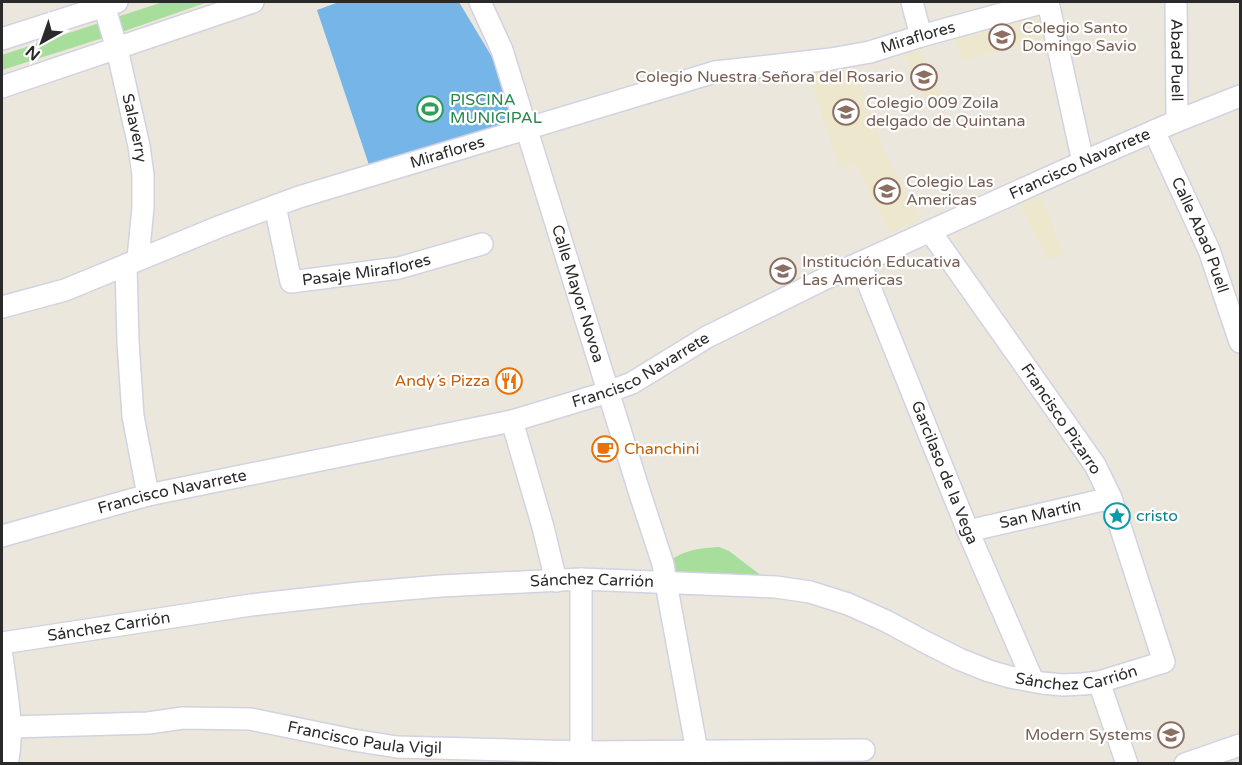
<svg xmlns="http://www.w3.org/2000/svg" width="1242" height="765" font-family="'Varela Round',sans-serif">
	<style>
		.education { fill: #ece7cd }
		.green { fill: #a7de9c }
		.water { fill: #75b5e7 }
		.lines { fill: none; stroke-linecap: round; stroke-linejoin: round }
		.minor-casing { stroke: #d2d2e2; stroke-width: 24 }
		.minor { stroke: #fff; stroke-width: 21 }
		.labels { text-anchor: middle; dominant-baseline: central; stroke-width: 4.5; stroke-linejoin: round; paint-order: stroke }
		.education-label { font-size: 16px; fill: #785e54; stroke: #fff; text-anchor: start }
		.street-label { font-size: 16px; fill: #2a2a2a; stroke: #fff }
		.leisure-label { font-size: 16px; fill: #27864d; stroke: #fff; text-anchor: start }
		.food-label { font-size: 16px; fill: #c56008; stroke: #fff; text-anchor: end }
		.culture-label { font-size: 16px; fill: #0d838f; stroke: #fff; text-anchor: start }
	</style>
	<rect width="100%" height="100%" fill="#ebe7dc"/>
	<!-- education -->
	<g class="education">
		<path d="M1043,13L1049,37L962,61L955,38Z"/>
		<path d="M915,42L947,103L932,112L901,50Z"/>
		<path d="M854,66L884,151L920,218L890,233L856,165L839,167L809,73Z"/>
		<path d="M1039,192L1064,253L1048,260L1019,202Z"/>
	</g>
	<!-- green -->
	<g class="green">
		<path d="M163,2H208L113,35L108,20Z"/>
		<path d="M102,22L106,37L2,70V55Z"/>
		<path d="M719,547L729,551L776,587L666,583L663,564C686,550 693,549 719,547Z"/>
	</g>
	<!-- water -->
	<path class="water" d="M339,2H459L495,62L517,132L372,174L317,10Z"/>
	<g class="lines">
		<!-- minor casing -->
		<g class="minor-casing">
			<g id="minor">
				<path id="s1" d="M103,2L117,49L139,146L143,175V207L138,259"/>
				<path id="s2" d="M480,2L502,50L640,494L663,564L666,583L697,751L701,763"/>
				<path d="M912,2L921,36"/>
				<path d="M1048,2L1083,162"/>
				<path id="s3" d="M1176,2L1177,121"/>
				<path d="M2,39L117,2"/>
				<path d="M2,87L253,2"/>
				<path id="s4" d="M1154,131L1209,250L1240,342"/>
				<path id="s5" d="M275,206L291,282L399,268L482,244"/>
				<path id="s6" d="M860,263L968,531L1033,681"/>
				<path d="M126,265L128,342L133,416L148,495"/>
				<path id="s7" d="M2,307L65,290L221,226L299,197L715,72L831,59L870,52L921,36L1045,2"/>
				<path d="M512,421L543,527L556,581"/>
				<path id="s8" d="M968,531L1111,498"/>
				<path id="s9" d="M2,536L148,495L512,421L608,392L632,383L707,337L822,280L1083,162L1177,121L1240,96"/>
				<path d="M581,579V752"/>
				<path id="s10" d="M2,643L251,605L359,593L441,586L581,579L776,587L810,592L848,604L886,621L927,643L959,659L989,671L1010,677L1042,683L1063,685L1083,684L1099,682L1164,662L1111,498L1095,465L930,231"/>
				<path d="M2,656C6,691 15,728 7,764"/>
				<path d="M1099,682L1127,764"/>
				<path id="s11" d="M11,727L148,723L183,718L250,719L353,740L397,747L581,752L864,750"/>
				<path d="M1185,764L1240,745"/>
			</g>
		</g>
		<!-- minor -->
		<use href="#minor" class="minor"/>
	</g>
	<!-- icons -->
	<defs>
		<g id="school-ring" transform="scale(1.35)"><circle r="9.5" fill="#fff" stroke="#8d6e63" stroke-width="1.5"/><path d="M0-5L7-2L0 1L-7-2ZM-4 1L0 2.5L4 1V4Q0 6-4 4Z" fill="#8d6e63"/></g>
		<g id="stadium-ring" transform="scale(1.35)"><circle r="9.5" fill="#fff" stroke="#2e9e5b" stroke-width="1.5"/><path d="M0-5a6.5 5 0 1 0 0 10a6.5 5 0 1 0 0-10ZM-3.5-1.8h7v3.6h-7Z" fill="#2e9e5b"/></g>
		<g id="restaurant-ring" transform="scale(1.35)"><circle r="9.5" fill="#fff" stroke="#e8710a" stroke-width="1.5"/><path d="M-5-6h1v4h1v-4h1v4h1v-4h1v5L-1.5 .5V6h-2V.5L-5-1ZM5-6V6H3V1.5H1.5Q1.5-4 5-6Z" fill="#e8710a"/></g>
		<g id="cafe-ring" transform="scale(1.35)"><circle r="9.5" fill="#fff" stroke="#e8710a" stroke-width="1.5"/><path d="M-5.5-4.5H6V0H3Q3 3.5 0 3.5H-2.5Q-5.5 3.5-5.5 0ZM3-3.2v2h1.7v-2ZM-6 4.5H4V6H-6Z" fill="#e8710a"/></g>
		<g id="sight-ring" transform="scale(1.35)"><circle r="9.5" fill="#fff" stroke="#0f9aa8" stroke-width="1.5"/><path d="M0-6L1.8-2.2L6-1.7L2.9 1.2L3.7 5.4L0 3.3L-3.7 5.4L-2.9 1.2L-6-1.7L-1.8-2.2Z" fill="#0f9aa8"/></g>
	</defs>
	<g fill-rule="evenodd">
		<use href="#school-ring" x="1002" y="37"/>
		<use href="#school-ring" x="924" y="77"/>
		<use href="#stadium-ring" x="430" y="109"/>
		<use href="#school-ring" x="846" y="112"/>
		<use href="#school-ring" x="887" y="191"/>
		<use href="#school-ring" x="783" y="271"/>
		<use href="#restaurant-ring" x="509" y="381"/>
		<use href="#cafe-ring" x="605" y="449"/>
		<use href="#sight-ring" x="1117" y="516"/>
		<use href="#school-ring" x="1171" y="735"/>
	</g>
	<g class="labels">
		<!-- education labels -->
		<g class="education-label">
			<text x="1022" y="28">Colegio Santo<tspan x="1022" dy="18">Domingo Savio</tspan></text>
			<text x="904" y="77" text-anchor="end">Colegio Nuestra Señora del Rosario</text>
			<text x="866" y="103">Colegio 009 Zoila<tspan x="866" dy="18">delgado de Quintana</tspan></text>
			<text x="906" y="182">Colegio Las<tspan x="906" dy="18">Americas</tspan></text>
			<text x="802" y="262">Institución Educativa<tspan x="802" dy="18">Las Americas</tspan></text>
			<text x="1152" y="735" text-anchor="end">Modern Systems</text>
		</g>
		<!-- street labels -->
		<g class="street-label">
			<text stroke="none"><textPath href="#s7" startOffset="958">Miraflores</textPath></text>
			<text stroke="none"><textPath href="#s3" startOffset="58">Abad Puell</textPath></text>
			<text stroke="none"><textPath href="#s1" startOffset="130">Salaverry</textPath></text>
			<text stroke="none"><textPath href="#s7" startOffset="472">Miraflores</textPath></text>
			<text stroke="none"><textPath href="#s9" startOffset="1148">Francisco Navarrete</textPath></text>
			<text stroke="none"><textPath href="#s4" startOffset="114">Calle Abad Puell</textPath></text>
			<text stroke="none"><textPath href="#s5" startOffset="154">Pasaje Miraflores</textPath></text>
			<text stroke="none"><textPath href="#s2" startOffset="308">Calle Mayor Novoa</textPath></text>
			<text stroke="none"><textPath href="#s9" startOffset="662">Francisco Navarrete</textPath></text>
			<text transform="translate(1061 419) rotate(56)">Francisco Pizarro</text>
			<text stroke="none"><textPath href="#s6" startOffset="226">Garcilaso de la Vega</textPath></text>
			<text stroke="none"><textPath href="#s9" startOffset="176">Francisco Navarrete</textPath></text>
			<text stroke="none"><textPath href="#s8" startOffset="74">San Martín</textPath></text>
			<text stroke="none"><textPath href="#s10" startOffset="594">Sánchez Carrión</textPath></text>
			<text stroke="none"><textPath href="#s10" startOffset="108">Sánchez Carrión</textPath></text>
			<text stroke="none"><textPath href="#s10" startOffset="1098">Sánchez Carrión</textPath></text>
			<text stroke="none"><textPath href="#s11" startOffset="356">Francisco Paula Vigil</textPath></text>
		</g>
		<!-- leisure labels -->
		<g class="leisure-label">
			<text x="450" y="100">PISCINA<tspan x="450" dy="18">MUNICIPAL</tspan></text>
		</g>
		<!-- food labels -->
		<g class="food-label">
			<text x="490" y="381">Andy´s Pizza</text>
			<text x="624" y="449" text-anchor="start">Chanchini</text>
		</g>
		<!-- culture labels -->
		<g class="culture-label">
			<text x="1136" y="516">cristo</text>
		</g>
	</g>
	<!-- border -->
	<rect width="1242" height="765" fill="none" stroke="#2a2a2a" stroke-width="6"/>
	<!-- north arrow -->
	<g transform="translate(42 42) rotate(220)" stroke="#ffffff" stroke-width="4.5" paint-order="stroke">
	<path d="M0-4.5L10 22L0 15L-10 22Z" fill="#2a2a2a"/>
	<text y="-9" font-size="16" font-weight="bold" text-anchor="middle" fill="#2a2a2a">N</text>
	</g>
</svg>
